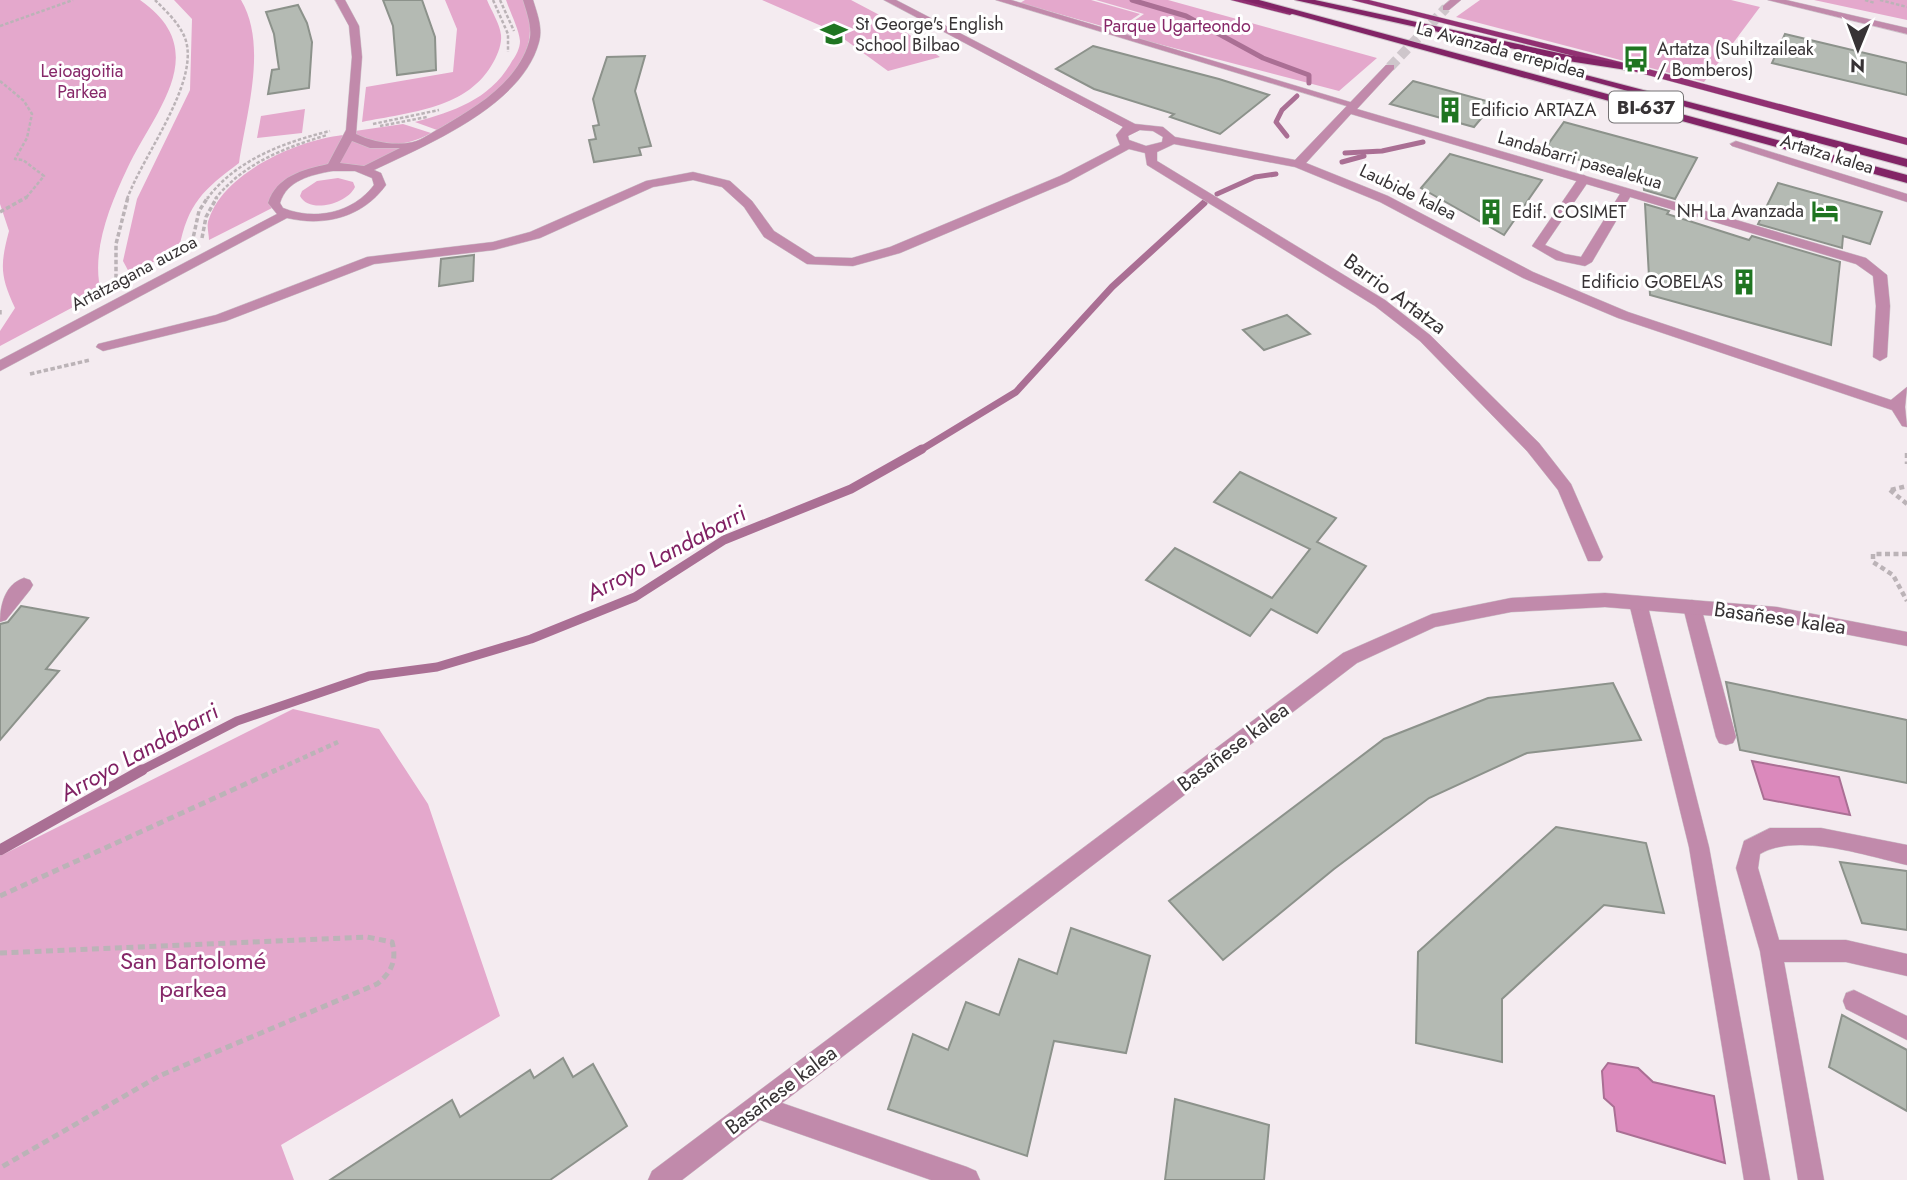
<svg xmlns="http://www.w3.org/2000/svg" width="1907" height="1180" font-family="Jost,sans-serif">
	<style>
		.green { fill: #e4a8cc }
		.water { fill: #db89bc; stroke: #aa6f94; stroke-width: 2 }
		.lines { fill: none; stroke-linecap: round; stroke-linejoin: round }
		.stream-far3 { stroke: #aa6f94; stroke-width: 5 }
		.stream-far2 { stroke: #aa6f94; stroke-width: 7 }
		.stream-far1 { stroke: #aa6f94; stroke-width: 9 }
		.stream { stroke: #aa6f94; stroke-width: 11 }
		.building { fill: #b4bab3; stroke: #8c928b; stroke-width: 2 }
		.minor-tunnel { stroke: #cec6cb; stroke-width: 10; stroke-dasharray: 10 5; stroke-linecap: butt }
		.service-casing { stroke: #cec6cb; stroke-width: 1 }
		.pedestrian-casing { stroke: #cec6cb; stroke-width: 1 }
		.minor-casing { stroke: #cec6cb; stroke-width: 1 }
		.primary-casing { stroke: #cec6cb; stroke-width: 1 }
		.trunk-casing { stroke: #cec6cb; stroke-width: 2 }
		.path-far3 { stroke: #bbb3b7; stroke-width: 2.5; stroke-dasharray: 3.5 2; stroke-linecap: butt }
		.path-far2 { stroke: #bbb3b7; stroke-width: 3.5; stroke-dasharray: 4.5 2.5; stroke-linecap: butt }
		.path-far1 { stroke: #bbb3b7; stroke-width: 4.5; stroke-dasharray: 5 3.5; stroke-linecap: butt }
		.path { stroke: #bbb3b7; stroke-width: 5; stroke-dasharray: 7 4.5; stroke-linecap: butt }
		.service { fill: #c18aab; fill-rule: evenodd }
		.pedestrian { fill: #c18aab; fill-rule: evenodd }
		.minor { fill: #c18aab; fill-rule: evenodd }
		.primary { fill: #913072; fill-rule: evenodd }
		.trunk { fill: #822466; fill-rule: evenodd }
		.labels { text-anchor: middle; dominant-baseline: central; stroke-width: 6; stroke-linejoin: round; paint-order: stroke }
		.far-poi-label { font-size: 18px; fill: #373335; stroke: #fff; text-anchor: start }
		.far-park-label { font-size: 18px; fill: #872869; stroke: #fff }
		.far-street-label { font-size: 18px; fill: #373335; stroke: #fff }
		.shield { fill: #fff; stroke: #737072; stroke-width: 2 }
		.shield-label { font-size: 19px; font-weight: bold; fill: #373335 }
		.street-label { font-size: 21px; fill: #373335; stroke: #fff }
		.water-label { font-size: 23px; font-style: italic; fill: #802163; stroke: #fff }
		.near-park-label { font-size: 24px; fill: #872869; stroke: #fff }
	</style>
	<rect width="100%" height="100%" fill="#f4ebf0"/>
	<!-- green -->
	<g class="green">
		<path d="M0,0H140C215,52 153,112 127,169C111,203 94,244 99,282L109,288L0,346V331L15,308C0,276 0,265 9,231L0,204Z"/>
		<path d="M174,0H241C268,45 246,114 239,163C203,190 188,203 179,249L130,274L123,261L137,199L190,90L192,19Z"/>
		<path d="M445,0H487C491,10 500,24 501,35C502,43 498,54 494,61C469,109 410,112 362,122L366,87L453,72L457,29Z"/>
		<path d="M506,0H524C526,8 529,18 530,26C532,79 475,107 437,130L415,122C455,111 491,99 512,61C516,56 520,48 520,41C519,29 510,12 506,0Z"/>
		<path d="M762,0H851L889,20L940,57L888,71L833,31Z"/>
		<path d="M1025,0H1091L1140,14L1116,30L1020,3Z"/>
		<path d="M1096,0H1168L1377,58L1339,91L1116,33L1144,14Z"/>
		<path d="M1480,0H1731L1760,7L1704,82L1456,17Z"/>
		<path d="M1815,0H1907V20L1814,0Z"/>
		<path d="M305,109L302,133L257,138L261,116Z"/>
		<path d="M403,124L431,133C402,149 384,145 353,135L355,131Z"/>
		<path d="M343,135L329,165L284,181L271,196L272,208L209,240C209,234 206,225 209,219C224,172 298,140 343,135Z"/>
		<path d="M351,140L373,148H402L368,167L339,164Z"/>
		<path d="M338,178L353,182L355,187C347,204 309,214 300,196L302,191L317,181Z"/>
		<path d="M293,709L379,729L428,804L500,1016L281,1145L294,1180H0V856Z"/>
	</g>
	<!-- water -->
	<g class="water">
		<path d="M1752,761L1839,777L1850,815L1764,799Z"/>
		<path d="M1608,1063L1638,1068L1653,1082L1714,1096L1725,1163L1617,1131L1614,1107L1604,1098L1602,1071Z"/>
	</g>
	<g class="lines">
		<!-- stream-far3 -->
		<g class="stream-far3">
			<path d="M1132,0L1186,16L1263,58L1309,75V83"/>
			<path d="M1287,136L1276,122L1282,110L1297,96"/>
			<path d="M1345,153L1382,151L1423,142"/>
			<path d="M1342,162L1364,156"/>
			<path d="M1217,194L1255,177L1276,174"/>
		</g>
		<!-- stream-far2 -->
		<path class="stream-far2" d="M919,451L1016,392L1112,287L1204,203"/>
		<!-- stream-far1 -->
		<path class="stream-far1" d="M138,772L237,721L369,676L437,667L531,639L635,597L724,540L851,489L922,449"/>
		<!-- stream -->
		<path class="stream" d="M0,850L142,770"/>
	</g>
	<!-- building -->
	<g class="building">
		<path d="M383,0H422L435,37L436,70L397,75L393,26Z"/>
		<path d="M298,5L307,23L312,42L309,88L268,94L272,70L279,69L274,34L266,12Z"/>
		<path d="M1785,34L1907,63V95L1772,63Z"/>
		<path d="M1093,46L1219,79L1269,95L1220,134L1170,117L1174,114L1094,89L1056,69Z"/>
		<path d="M645,56L635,91L651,146L639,148L641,155L594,162L589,140L596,139L593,126L599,125L593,99L607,57Z"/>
		<path d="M1413,81L1494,103L1474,127L1390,104Z"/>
		<path d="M1564,122L1697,158L1675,199L1644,190L1643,178L1544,150Z"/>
		<path d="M1450,154L1542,180L1504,235L1421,188Z"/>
		<path d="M1778,183L1882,212L1870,244L1843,236L1842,248L1758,224Z"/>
		<path d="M1645,204L1669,211L1667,214L1749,240L1752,236L1840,262L1831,345L1650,295Z"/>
		<path d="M474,255L473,281L439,286L441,259Z"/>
		<path d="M1287,315L1310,334L1264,350L1243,330Z"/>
		<path d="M1240,472L1336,518L1317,542L1366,566L1317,633L1271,609L1250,636L1146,580L1175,548L1272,598L1310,549L1214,502Z"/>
		<path d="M21,606L88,618L46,669L59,671L0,740V624L8,622Z"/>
		<path d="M1726,682L1907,720V783L1740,750Z"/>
		<path d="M1613,683L1641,740L1527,753L1429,798L1334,869L1223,960L1169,901L1384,739L1488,698Z"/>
		<path d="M1556,827L1646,843L1664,913L1604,905L1502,999V1062L1416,1043L1418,952Z"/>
		<path d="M1840,862L1907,871V930L1862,923Z"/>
		<path d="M1071,928L1150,956L1126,1053L1054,1041L1027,1156L888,1109L913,1034L948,1050L966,1002L999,1015L1019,959L1057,974Z"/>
		<path d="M1842,1015L1907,1050V1111L1829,1067Z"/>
		<path d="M563,1058L573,1077L593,1064L627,1126L550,1180H330L452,1100L460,1117L530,1070L534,1078Z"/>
		<path d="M1175,1099L1269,1125L1264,1180H1165Z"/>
	</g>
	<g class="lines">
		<!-- minor-tunnel -->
		<path class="minor-tunnel" d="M1390,67L1446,8"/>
		<!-- service casing -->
		<g class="service-casing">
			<g id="service">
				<path d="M1584,175L1590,179L1545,245L1565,254L1581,257L1623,189L1633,192L1592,262L1585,266L1556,260L1532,246L1580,176Z"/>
				<path d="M24,578L30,580L33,585L30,590L6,620L0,622C0,605 5,584 24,578Z"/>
				<path d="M1692,600L1698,602L1701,607L1736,737L1733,743L1726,745L1719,743L1716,737L1683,607L1686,602Z"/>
			</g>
		</g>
		<!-- pedestrian casing -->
		<g class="pedestrian-casing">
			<g id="pedestrian">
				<path d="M996,0H1011L1360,105L1350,107Z"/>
				<path d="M1638,596L1644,598L1647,603L1709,847L1770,1180H1744L1689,847L1629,603L1632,598Z"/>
			</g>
		</g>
		<!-- minor casing -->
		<g class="minor-casing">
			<g id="minor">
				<path d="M335,0H345L359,26L362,57L356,134C372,142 395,146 413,142C422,140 434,131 442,127C476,107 517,83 529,42C533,29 527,13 523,0H533C537,13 543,28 539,42C522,106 428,144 374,170L381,173L386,185C363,217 325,227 287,218L0,371V360L277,214L268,203C277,176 302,170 328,164L346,130L352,57L349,26ZM352,141L370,148H400L364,166L340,163ZM332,171H355L372,178L374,185C353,213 315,221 283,208L280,203C287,180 311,175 332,171Z"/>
				<path d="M884,0H896L1135,124L1163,127L1175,137L1295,160L1386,65H1394V69L1357,109L1866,258L1887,275L1890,306L1887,357L1880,361L1873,357L1876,306L1873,276L1856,264L1351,114L1306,163L1388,196L1533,272L1628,312L1891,400L1907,387L1905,407L1907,427L1902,426L1892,410L1618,318L1523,278L1380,202L1295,167L1174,144L1157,152V161L1385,300L1430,335L1539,443L1571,484L1603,557L1600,561H1588L1558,490L1527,451L1420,341L1375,306L1147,165L1145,153L1129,149L1068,182L900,253L853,266L807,264L764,237L744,207L722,187L693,180L653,187L540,238L494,250L374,264L226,321L103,351L96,347L98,344L216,315L367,257L493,242L530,232L646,181L693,172L730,181L752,201L774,231L815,257L852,258L890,247L1060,176L1120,145L1116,135L1123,127ZM1140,130L1153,131L1163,137L1162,142L1146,146L1129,140L1128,136Z"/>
				<path d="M1450,0H1461L1449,10H1443V6Z"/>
				<path d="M1768,0H1786L1907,28V34Z"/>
				<path d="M1736,141L1907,194V202L1732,146L1730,144Z"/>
				<path d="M1605,593L1777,607L1907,632V646L1777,621L1605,607L1511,612L1435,627L1357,663L782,1103L967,1167L976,1171L980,1180H931L760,1120L682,1180H648L652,1171L1343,653L1432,614L1511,598Z"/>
				<path d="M1770,828H1821L1907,845V865C1867,856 1797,832 1760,854L1758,868L1779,940H1846L1907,954V976L1846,962H1784L1824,1180H1798L1760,951L1736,868L1744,841Z"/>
				<path d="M1854,990L1907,1016V1040L1846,1009L1843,1001L1846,993Z"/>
			</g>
		</g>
		<!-- primary casing -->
		<g class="primary-casing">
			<g id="primary">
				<path d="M1231,0H1249L1295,12L1290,15Z"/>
				<path d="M1352,0H1369L1637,66L1907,138V145L1629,70Z"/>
			</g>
		</g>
		<!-- trunk casing -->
		<g class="trunk-casing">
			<g id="trunk">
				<path d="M1242,0H1259L1907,175V183Z"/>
				<path d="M1295,0H1315L1568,55L1633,65L1639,68L1633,71L1568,61Z"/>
				<path d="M1536,62L1907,159V167L1536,66Z"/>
			</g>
		</g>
		<!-- path-far3 -->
		<g class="path-far3">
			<path d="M493,0L508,34V52"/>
			<path d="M500,0L514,31"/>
			<path d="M1865,0L1875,3"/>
			<path d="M1880,0L1907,7"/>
			<path d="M0,26L73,0"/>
			<path d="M0,81L24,101L32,114L27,138L15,159L23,160L44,176L25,199"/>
			<path d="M373,124L439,110"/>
			<path d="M380,126L427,117"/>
			<path d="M127,199C143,155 201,81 185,38C179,23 166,11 155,0"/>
			<path d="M207,199C235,160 285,142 330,131"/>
			<path d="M215,199C244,163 284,148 327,135"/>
		</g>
		<!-- path-far2 -->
		<g class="path-far2">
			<path d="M0,212L27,197"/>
			<path d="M202,238L206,217L217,197"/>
			<path d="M192,243L199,211L208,197"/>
			<path d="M122,282L116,278V244L128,197"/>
			<path d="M0,310V315"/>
			<path d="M30,374L90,360"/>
		</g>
		<!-- path-far1 -->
		<g class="path-far1">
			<path d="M1907,453V464"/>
			<path d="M1890,490L1907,504"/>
			<path d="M1891,490L1907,486"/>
			<path d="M1907,554H1873V562L1893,575L1907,601"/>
			<path d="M272,772L338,742"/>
		</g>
		<!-- path -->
		<g class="path">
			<path d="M0,896L276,770"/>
			<path d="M0,953L367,937L392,942C397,960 392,972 377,984L159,1076L0,1168"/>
		</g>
		<!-- service -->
		<use href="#service" class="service"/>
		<!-- pedestrian -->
		<use href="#pedestrian" class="pedestrian"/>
		<!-- minor -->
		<use href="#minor" class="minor"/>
		<!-- primary -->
		<use href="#primary" class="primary"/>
		<!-- trunk -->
		<use href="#trunk" class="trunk"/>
	</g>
	<!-- icons -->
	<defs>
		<g id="school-bare" transform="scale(2.1)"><path d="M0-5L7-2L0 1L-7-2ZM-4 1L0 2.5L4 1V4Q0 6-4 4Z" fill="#1f7521" stroke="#fff" stroke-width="2.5" paint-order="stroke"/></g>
		<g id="bus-bare" transform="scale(2.1)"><path d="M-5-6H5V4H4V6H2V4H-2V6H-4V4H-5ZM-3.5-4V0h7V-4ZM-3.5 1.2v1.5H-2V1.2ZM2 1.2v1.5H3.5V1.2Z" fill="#1f7521" stroke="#fff" stroke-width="2.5" paint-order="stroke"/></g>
		<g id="building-bare" transform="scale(2.1)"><path d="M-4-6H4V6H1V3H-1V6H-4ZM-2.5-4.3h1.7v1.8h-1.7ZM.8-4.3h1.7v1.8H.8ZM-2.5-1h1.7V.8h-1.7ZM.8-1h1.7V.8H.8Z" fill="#1f7521" stroke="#fff" stroke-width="2.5" paint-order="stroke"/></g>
		<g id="hotel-bare" transform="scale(2.1)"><path d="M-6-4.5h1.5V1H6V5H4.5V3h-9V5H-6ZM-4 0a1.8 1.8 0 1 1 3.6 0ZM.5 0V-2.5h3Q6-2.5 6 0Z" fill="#1f7521" stroke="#fff" stroke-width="2.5" paint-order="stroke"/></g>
	</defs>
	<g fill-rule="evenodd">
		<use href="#school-bare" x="834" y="34"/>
		<use href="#bus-bare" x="1636" y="59"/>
		<use href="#building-bare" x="1450" y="110"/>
		<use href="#hotel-bare" x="1825" y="211"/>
		<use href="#building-bare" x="1491" y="212"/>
		<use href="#building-bare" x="1744" y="282"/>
	</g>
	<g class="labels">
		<!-- far-poi labels -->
		<g class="far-poi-label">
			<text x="855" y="24">St George's English<tspan x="855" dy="21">School Bilbao</tspan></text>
			<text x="1657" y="49">Artatza (Suhiltzaileak<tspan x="1657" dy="21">/ Bomberos)</tspan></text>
			<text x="1471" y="110">Edificio ARTAZA</text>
			<text x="1804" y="211" text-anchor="end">NH La Avanzada</text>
			<text x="1512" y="212">Edif. COSIMET</text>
			<text x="1723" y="282" text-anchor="end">Edificio GOBELAS</text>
		</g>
		<!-- far-park labels -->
		<g class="far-park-label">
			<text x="1177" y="26">Parque Ugarteondo</text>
			<text x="82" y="71">Leioagoitia<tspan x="82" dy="21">Parkea</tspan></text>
		</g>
		<!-- far-street labels -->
		<g class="far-street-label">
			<text transform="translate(1501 50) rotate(15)">La Avanzada errepidea</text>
			<text transform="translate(1827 154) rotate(17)">Artatza kalea</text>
			<text transform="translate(1580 160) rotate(16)">Landabarri pasealekua</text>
			<text transform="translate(1408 192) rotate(26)">Laubide kalea</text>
			<text transform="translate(134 273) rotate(-28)">Artatzagana auzoa</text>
		</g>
		<!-- shield labels -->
		<rect class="shield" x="1609" y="91.5" width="74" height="31" rx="5"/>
		<g class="shield-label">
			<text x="1646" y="107">BI-637</text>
		</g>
		<!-- street labels -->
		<g class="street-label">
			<text transform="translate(1395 294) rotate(36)">Barrio Artatza</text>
			<text transform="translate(1780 618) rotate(8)">Basañese kalea</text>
			<text transform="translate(1233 747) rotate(-37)">Basañese kalea</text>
			<text transform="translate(781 1090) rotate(-37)">Basañese kalea</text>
		</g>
		<!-- water labels -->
		<g class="water-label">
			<text transform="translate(666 553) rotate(-28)">Arroyo Landabarri</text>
			<text transform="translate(139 752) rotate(-29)">Arroyo Landabarri</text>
		</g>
		<!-- near-park labels -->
		<g class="near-park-label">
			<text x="193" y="960">San Bartolomé<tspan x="193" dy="28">parkea</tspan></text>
		</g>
	</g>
	<!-- north arrow -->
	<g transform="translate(1858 49) rotate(181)" stroke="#ffffff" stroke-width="5" paint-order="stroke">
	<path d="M0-5L12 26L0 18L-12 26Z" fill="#373335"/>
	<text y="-10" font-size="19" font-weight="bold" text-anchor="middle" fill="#373335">N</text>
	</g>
</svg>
